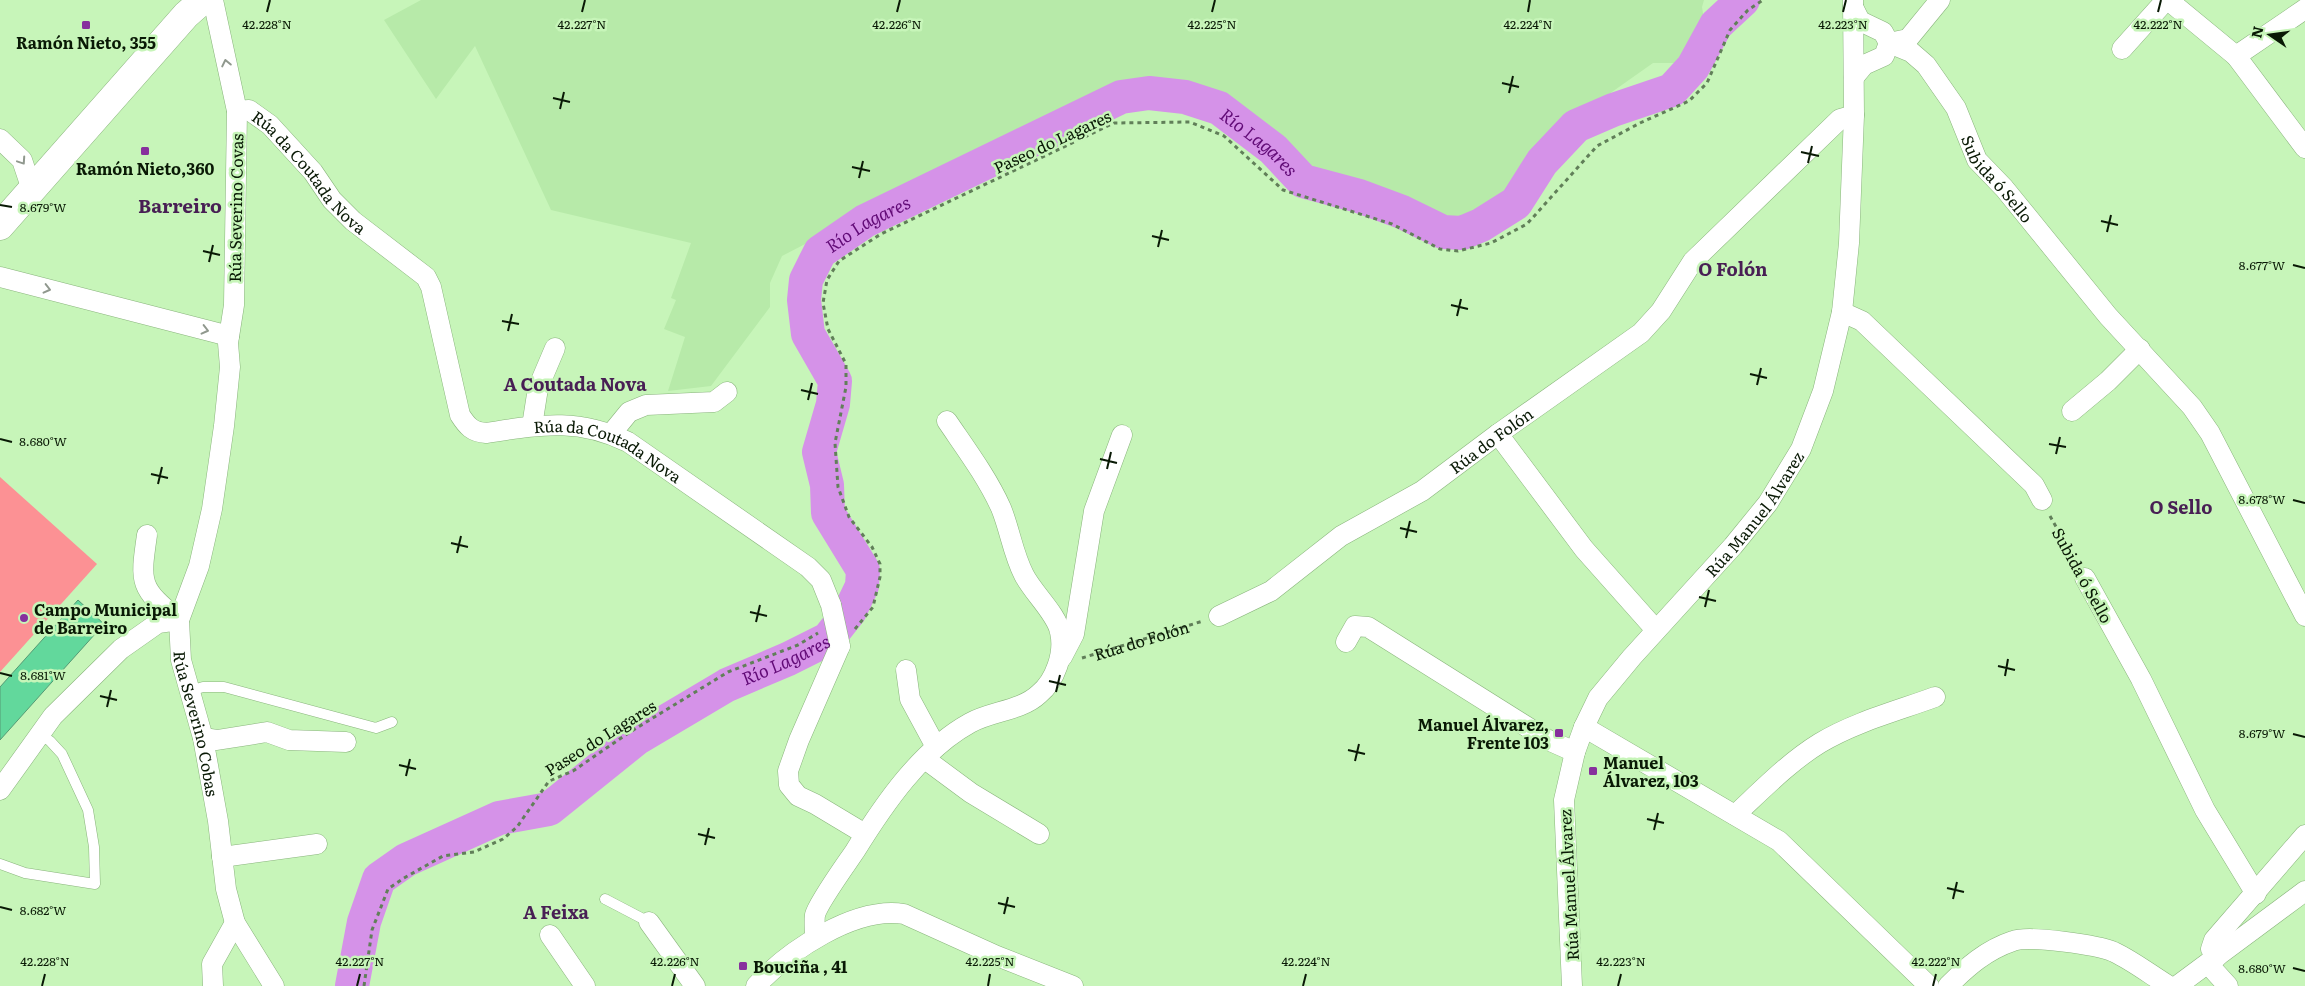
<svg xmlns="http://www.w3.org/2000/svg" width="2305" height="986" font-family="Literata,serif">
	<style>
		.built { fill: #b7eaa9 }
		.green { fill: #fc9194 }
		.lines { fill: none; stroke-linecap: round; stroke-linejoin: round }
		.river { stroke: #d592e8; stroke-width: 34 }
		.building { fill: #62d89c; stroke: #549a74 }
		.service-casing { stroke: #89b47c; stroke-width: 11 }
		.minor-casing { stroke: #89b47c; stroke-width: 21 }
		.secondary-casing { stroke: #89b47c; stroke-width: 29 }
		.path { stroke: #617f59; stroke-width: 3; stroke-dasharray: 4 4; stroke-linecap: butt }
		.service { stroke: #fff; stroke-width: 10 }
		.minor { stroke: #fff; stroke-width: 20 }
		.secondary { stroke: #fff; stroke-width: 28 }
		.minor-bridge-casing { stroke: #89b47c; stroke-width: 21; stroke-linecap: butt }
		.minor-bridge { stroke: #fff; stroke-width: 20 }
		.oneway { stroke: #90988e }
		.ticks { fill: none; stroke: #091905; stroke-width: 2 }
		.poi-dot { fill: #87309d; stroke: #c7f5b9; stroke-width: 2 }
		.labels { text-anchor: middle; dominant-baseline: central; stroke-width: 5; stroke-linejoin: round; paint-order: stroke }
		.poi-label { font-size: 16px; font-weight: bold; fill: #091905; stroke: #c7f5b9; text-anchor: start }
		.street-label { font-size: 16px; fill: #091905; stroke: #c7f5b9 }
		.water-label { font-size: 18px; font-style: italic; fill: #620b77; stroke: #c7f5b9 }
		.neighbourhood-label { font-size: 18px; font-weight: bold; fill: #481f54; stroke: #c7f5b9 }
		.quarter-label { font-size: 19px; font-weight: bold; fill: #481f54; stroke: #c7f5b9 }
		.ticks-label { font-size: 12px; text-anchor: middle; fill: #091905; stroke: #c7f5b9; stroke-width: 5; stroke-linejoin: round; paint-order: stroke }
	</style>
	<rect width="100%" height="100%" fill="#c7f5b9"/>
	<!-- built -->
	<path class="built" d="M421,0H1704L1702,7L1704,20L1683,63H1653L1534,147L1521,177L1461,229L1446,227L1396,206L1350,189L1309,180L1284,150L1217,99L1202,93L1159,85L1126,87L894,198L782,256L770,283V307L711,386L668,391L685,337L664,329L676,300L671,298L691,243L551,210L475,46L436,99L384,20Z"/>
	<!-- green -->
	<path class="green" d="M0,477L97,564L0,672Z"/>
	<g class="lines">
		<!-- river -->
		<path class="river" id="s1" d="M352,986L364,922L379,879L406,860L499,818L549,809L636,739L727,685L788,659L828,639L850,611L862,586L863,570L828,513L827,485L819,452L833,404L835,381L808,334L804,300L806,280L820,252L865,221L1121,97L1149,93L1185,97L1219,108L1273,149L1303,181L1359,196L1402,212L1443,232L1462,233L1481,225L1516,203L1542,162L1576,126L1613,110L1672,90L1693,67L1716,25L1743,0"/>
	</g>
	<!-- building -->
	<path class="building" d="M78,600L104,624L0,740V687Z"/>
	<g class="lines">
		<!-- service casing -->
		<g class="service-casing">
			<g id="service">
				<path d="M190,691L203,687H224L376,728L392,722"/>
				<path d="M0,864L25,873L95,884L94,847L88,810L62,754L50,741L39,734"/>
				<path d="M605,899L649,922"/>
			</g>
		</g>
		<!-- minor casing -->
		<g class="minor-casing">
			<g id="minor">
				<path id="s3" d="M213,0L237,111L234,305L228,343L230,367L224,426L212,509L199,566L179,620L181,660L203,738L218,821L226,889L235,923L274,986"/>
				<path d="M2168,0L2236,56L2305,148"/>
				<path d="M1853,7L1860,21L1883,32L1889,43L1884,56L1864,65L1854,77"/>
				<path id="s4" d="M1889,43L1911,52L1926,65L1956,108L1977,160L2004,188L2108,316L2192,407L2210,433L2305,616"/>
				<path d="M1889,43L1908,39L1940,0"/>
				<path d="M2122,49L2166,0"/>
				<path d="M2236,56L2305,9"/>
				<path id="s5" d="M237,111L249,110L270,125L313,172L332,200L353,221L426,277L431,287L460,415C467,426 472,432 486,433C539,425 577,417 628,442L808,567L821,580L831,605"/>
				<path d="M0,139L22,160L32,190"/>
				<path d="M0,277L229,336"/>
				<path d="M1842,312L1862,321L2034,485L2042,500"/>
				<path d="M2072,411L2108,381L2140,349"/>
				<path d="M532,426L538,388L555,348"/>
				<path d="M611,434L629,412L646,405L714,402L727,392"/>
				<path d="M1498,434L1584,549L1656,630"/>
				<path d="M147,535C140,583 139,588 179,620"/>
				<path d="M2085,578L2141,679L2205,810L2256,894"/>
				<path id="s6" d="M1219,616L1271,591L1341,536L1422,491L1498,434L1641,333L1661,311L1693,261L1840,119L1854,115"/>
				<path d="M1346,642L1355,626L1368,627L1548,740L1575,752"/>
				<path d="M840,646L799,740L788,771L789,785L798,796L815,804L865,834"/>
				<path d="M1062,657L1074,634L1094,511L1122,435"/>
				<path d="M906,670L910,699L936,747"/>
				<path d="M1584,727L1779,841L1929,986"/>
				<path d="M203,738L217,740L267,732L289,740L346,742"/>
				<path d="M925,759L971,793L1039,834"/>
				<path d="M0,790L53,716L121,649L158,623L179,620"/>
				<path d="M1735,815C1762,790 1789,762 1820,743C1855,722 1897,711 1935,697"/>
				<path d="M222,857L317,844"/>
				<path d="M649,922L695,986"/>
				<path d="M550,935L585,986"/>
				<path d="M815,937C815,930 814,922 815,915C818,903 847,863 855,851C884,804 921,750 970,723C991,711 1021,711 1039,694C1055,681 1065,653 1060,632C1057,614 1033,593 1024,575C1013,554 1010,530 1001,508C987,477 966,449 947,421"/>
				<path d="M2217,957L2211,949L2214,940L2305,835"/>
				<path d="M2208,964L2228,986"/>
				<path d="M213,986L212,964L235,923"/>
				<path d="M756,986C788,951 855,906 904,914L997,956L1073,986"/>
				<path id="s7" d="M1572,986L1564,800L1575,752L1584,727L1598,698L1632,657L1733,546L1768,503L1801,449L1823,391L1842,312L1849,243L1854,115L1853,0"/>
				<path d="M1948,986C1967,967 1986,950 2013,941C2029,935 2098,945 2114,952C2133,961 2151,975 2169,986"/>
				<path d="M2177,986L2305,891"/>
			</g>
		</g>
		<!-- secondary casing -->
		<g class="secondary-casing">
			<path id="secondary" d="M0,226L186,15L203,0"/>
		</g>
		<!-- path -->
		<g class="path">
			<path d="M2050,516L2076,562"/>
			<path d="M855,629L873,607L880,577V564L872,547L849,517L838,487L835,443L846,387V364L828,329L823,303L827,280L839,261L881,234L1114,123L1190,122L1224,136L1283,190L1392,224L1440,249L1458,251L1491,243L1527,224L1597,146L1640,123L1689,101L1707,83L1730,30L1748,10L1763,0"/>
			<path id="s2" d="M1082,658L1203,621"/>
			<path d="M364,986L372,930L388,889L404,878L443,856L474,852L503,839L517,827L549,781L573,771L630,732L728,672L798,645L818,633"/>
		</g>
		<!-- service -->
		<use href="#service" class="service"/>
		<!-- minor -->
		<use href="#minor" class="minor"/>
		<!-- secondary -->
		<use href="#secondary" class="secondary"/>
		<!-- minor-bridge casing -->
		<g class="minor-bridge-casing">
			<path id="minor-bridge" d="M831,605L840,646"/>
		</g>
		<!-- minor-bridge -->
		<use href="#minor-bridge" class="minor-bridge"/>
	</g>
	<!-- one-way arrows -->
	<defs><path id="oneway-chevron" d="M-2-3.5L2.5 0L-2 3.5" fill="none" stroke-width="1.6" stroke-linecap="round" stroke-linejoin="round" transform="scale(1.25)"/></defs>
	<g class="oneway">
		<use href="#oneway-chevron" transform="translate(226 63) rotate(-102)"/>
		<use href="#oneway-chevron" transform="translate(22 161) rotate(56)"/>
		<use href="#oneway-chevron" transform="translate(47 289) rotate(14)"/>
		<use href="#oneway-chevron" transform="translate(205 330) rotate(14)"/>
	</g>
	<!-- ticks -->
	<path class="ticks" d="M267,12L270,0M582,12L585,0M897,12L900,0M1212,12L1215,0M1528,12L1530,0M1843,12L1846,0M2158,12L2161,0M1502,83L1519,87M1509,93L1513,76M553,98L570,102M560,109L564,92M1801,152L1819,156M1808,163L1812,146M852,167L870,171M859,178L863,161M0,205L12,207M2101,221L2118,225M2107,232L2111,215M1152,236L1169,240M1158,247L1162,230M203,251L220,255M209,262L213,245M2293,265L2305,268M1451,305L1468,309M1457,316L1461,299M502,321L519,324M508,331L512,314M1750,374L1767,378M1757,385L1761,368M801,390L818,394M808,400L812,383M0,439L12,442M2049,444L2066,447M2056,454L2060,437M1100,459L1117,463M1107,469L1111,452M151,474L168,478M158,484L162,467M2293,500L2305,503M1400,528L1417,532M1406,538L1410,521M451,543L468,547M457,553L461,536M1699,597L1716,601M1705,607L1709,590M750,612L767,616M756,622L760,605M1998,666L2015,670M0,673L12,676M2005,676L2008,659M1049,681L1066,685M1056,692L1060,675M100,696L117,700M107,707L111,690M2293,734L2305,737M1348,750L1365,754M1355,761L1359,744M399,765L416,769M406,776L410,759M1647,819L1664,823M1654,830L1658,813M698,834L715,838M705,845L709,828M1947,888L1964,892M1953,899L1957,882M998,903L1015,907M0,907L12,910M1004,914L1008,897M2293,968L2305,971M42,986L45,974M357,986L360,974M672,986L675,974M988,986L990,974M1303,986L1306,974M1618,986L1621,974M1933,986L1936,974"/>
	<!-- markers -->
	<g class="poi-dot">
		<rect x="81" y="20" width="10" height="10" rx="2.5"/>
		<rect x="140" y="146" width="10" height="10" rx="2.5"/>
		<circle cx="24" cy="618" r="5"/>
		<rect x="1554" y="728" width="10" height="10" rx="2.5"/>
		<rect x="1588" y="766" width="10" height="10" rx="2.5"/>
		<rect x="738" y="961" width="10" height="10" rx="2.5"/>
	</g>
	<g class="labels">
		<!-- poi labels -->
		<g class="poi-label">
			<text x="86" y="42" text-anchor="middle">Ramón Nieto, 355</text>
			<text x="145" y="168" text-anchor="middle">Ramón Nieto,360</text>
			<text x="34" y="609">Campo Municipal<tspan x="34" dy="18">de Barreiro</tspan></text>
			<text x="1549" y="724" text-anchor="end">Manuel Álvarez,<tspan x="1549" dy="18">Frente 103</tspan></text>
			<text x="1603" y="762">Manuel<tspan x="1603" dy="18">Álvarez, 103</tspan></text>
			<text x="753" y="966">Bouciña , 41</text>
		</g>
		<!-- street labels -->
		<g class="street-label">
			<text transform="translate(1052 141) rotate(-25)">Paseo do Lagares</text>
			<text stroke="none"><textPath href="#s5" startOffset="99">Rúa da Coutada Nova</textPath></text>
			<text stroke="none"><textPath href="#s4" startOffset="179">Subida ó Sello</textPath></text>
			<text transform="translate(235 208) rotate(-89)">Rúa Severino Covas</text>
			<text stroke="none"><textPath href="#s6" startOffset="325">Rúa do Folón</textPath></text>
			<text stroke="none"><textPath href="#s5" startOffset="561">Rúa da Coutada Nova</textPath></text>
			<text stroke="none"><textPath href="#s7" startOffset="536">Rúa Manuel Álvarez</textPath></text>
			<text transform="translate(2083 575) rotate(61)">Subida ó Sello</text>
			<text stroke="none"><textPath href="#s2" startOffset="62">Rúa do Folón</textPath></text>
			<text stroke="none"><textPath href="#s3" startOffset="735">Rúa Severino Cobas</textPath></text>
			<text transform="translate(600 737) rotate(-32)">Paseo do Lagares</text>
			<text transform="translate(1568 885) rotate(-93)">Rúa Manuel Álvarez</text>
		</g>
		<!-- water labels -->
		<g class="water-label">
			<text stroke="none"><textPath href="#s1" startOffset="1538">Río Lagares</textPath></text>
			<text stroke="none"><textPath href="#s1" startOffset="1102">Río Lagares</textPath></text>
			<text stroke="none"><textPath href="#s1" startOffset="578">Río Lagares</textPath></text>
		</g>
		<!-- neighbourhood labels -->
		<g class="neighbourhood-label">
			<text x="1733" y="268">O Folón</text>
			<text x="575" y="383">A Coutada Nova</text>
			<text x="2181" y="506">O Sello</text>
			<text x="556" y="911">A Feixa</text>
		</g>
		<!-- quarter labels -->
		<g class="quarter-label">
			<text x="180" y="205">Barreiro</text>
		</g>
	</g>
	<g class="ticks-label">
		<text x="267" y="29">42.228°N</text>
		<text x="582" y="29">42.227°N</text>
		<text x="897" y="29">42.226°N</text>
		<text x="1212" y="29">42.225°N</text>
		<text x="1528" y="29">42.224°N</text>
		<text x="1843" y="29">42.223°N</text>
		<text x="2158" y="29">42.222°N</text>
		<text x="43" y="212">8.679°W</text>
		<text x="2262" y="270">8.677°W</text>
		<text x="43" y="446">8.680°W</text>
		<text x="2262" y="504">8.678°W</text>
		<text x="43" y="680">8.681°W</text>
		<text x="2262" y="738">8.679°W</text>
		<text x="43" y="915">8.682°W</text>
		<text x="45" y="966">42.228°N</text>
		<text x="360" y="966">42.227°N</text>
		<text x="675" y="966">42.226°N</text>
		<text x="990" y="966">42.225°N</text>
		<text x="1306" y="966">42.224°N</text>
		<text x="1621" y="966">42.223°N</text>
		<text x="1936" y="966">42.222°N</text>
		<text x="2262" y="973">8.680°W</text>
	</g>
	<!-- north arrow -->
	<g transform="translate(2270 35) rotate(283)" stroke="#c7f5b9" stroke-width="4" paint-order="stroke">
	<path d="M0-4L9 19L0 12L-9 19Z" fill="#091905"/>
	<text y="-8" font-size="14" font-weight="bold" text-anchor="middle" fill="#091905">N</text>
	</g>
</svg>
